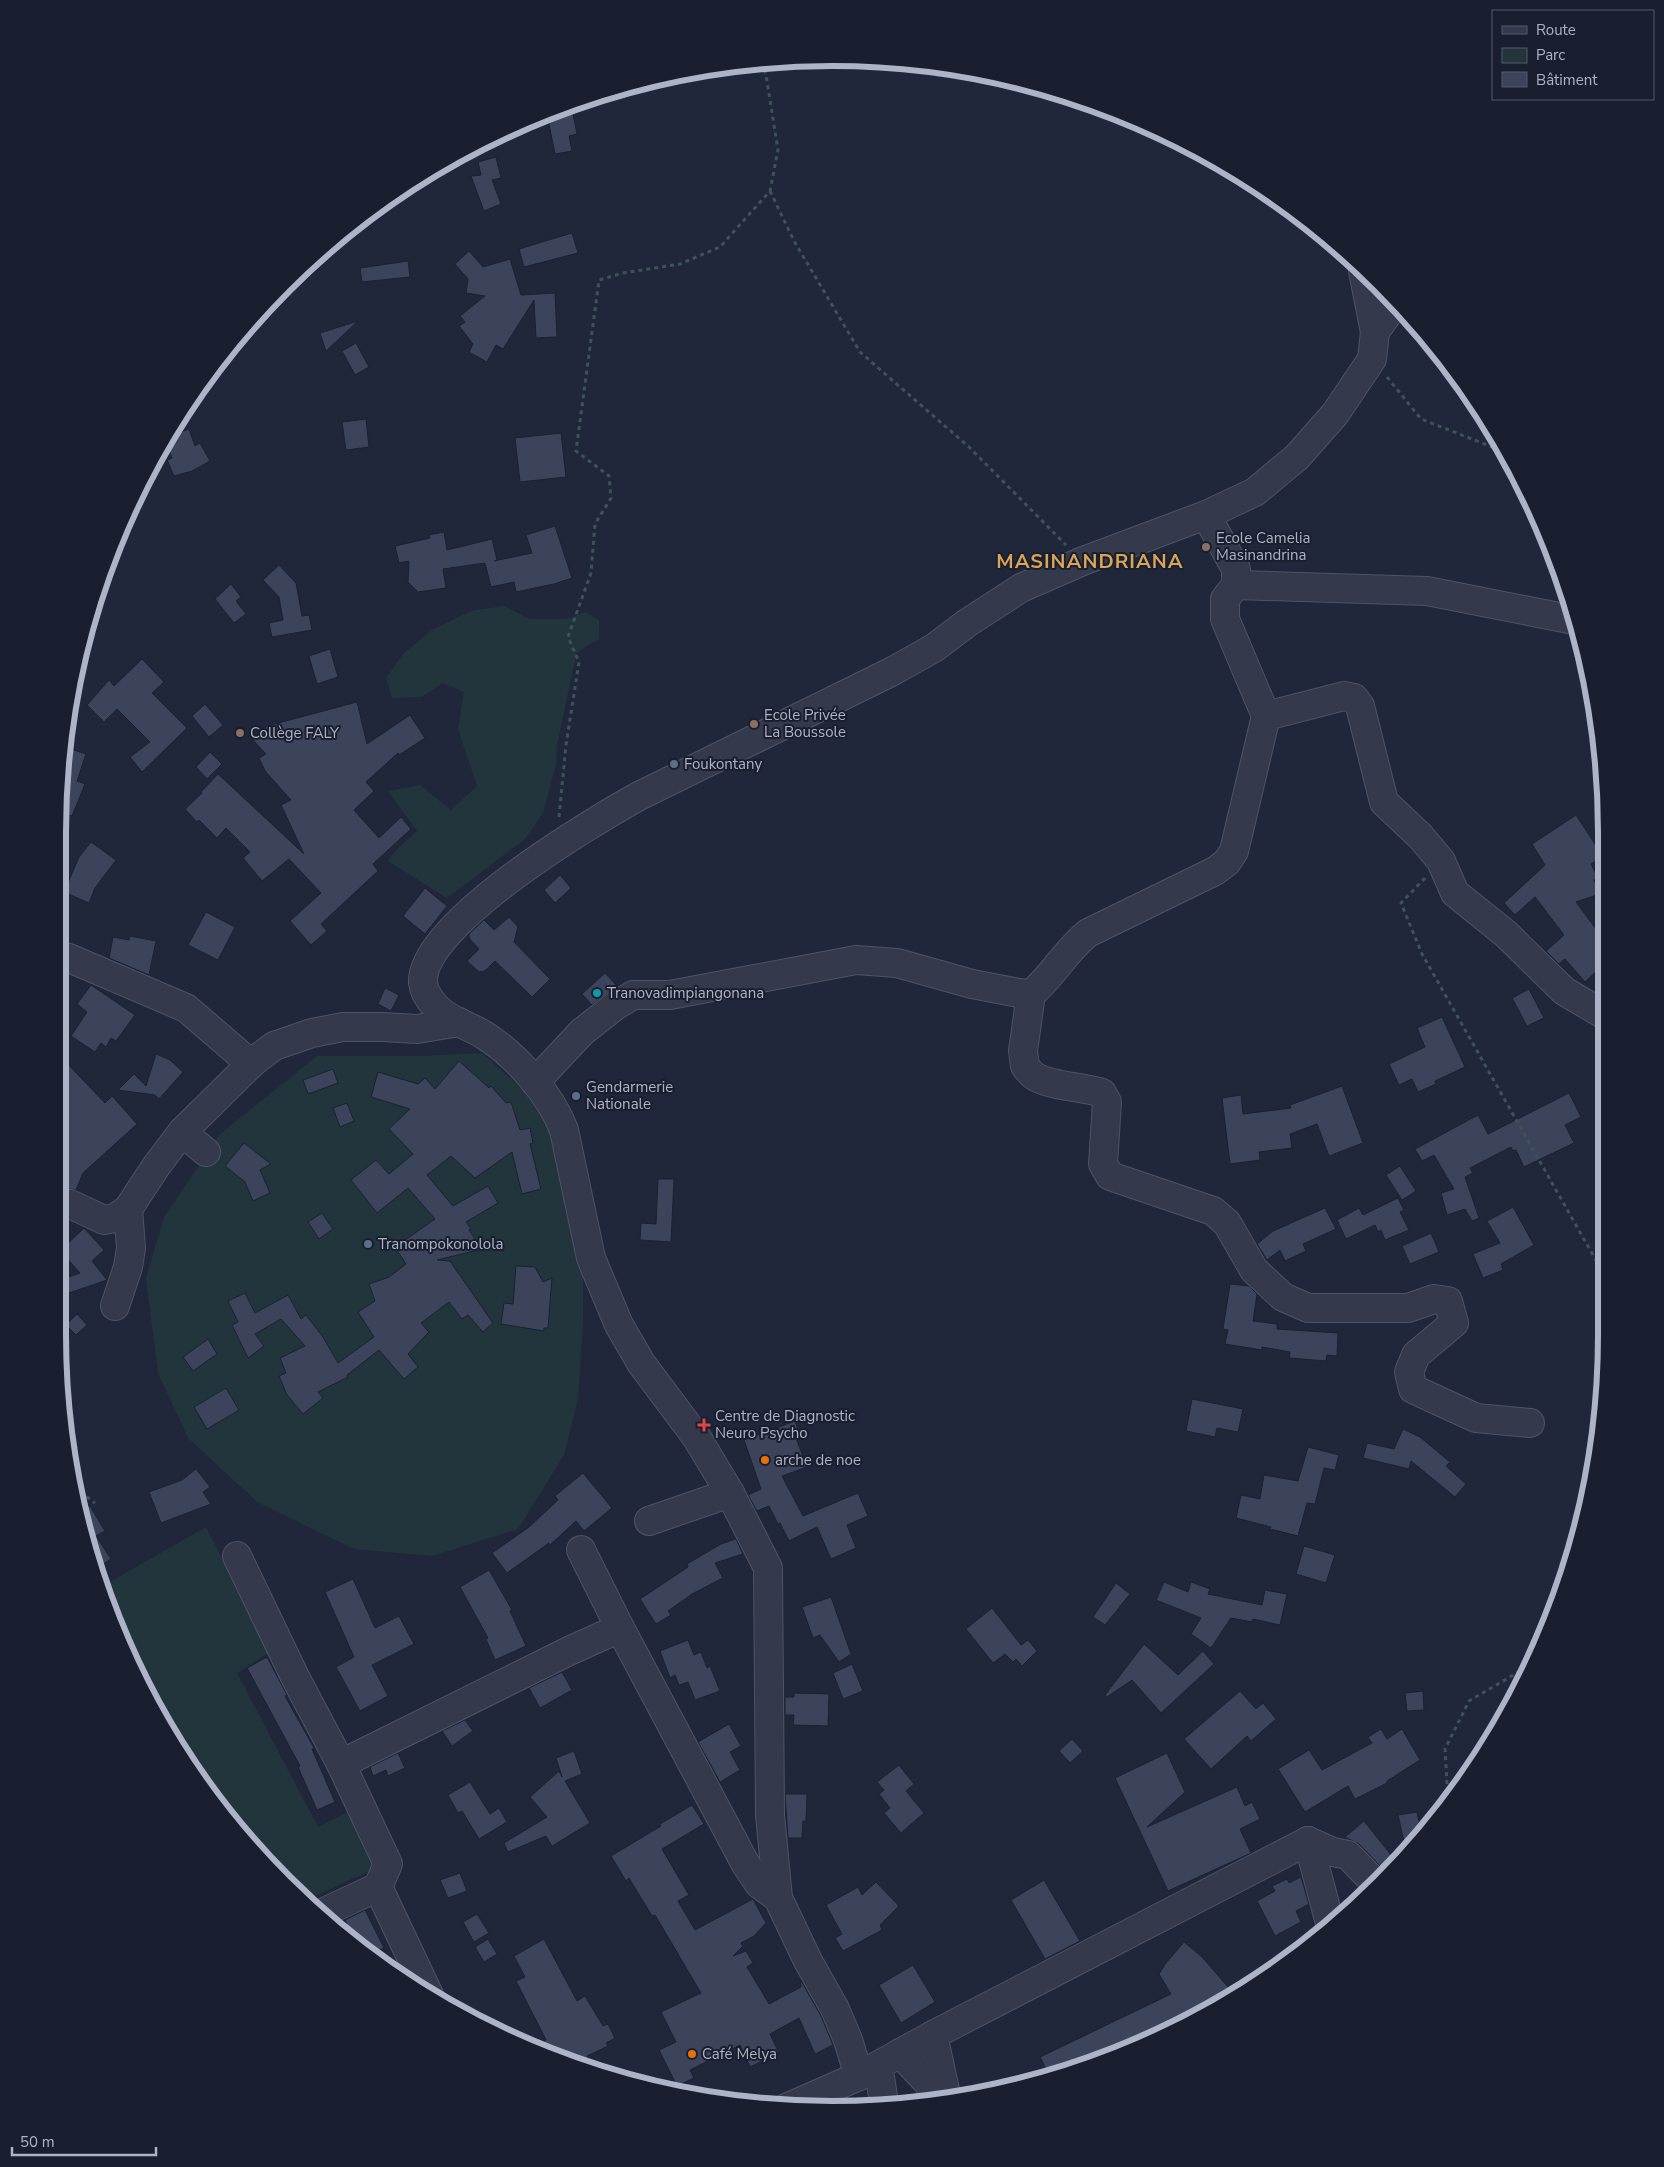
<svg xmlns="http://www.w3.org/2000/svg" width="1664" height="2167" font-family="'Nunito Sans',sans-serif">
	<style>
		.green { fill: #22353c }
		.building { fill: #3c445b; stroke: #1b2131 }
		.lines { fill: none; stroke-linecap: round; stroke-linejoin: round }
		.minor-casing { stroke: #4e5466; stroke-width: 30 }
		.path { stroke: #405259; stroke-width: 3; stroke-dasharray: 4 4; stroke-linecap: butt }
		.minor { stroke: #343a4b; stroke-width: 28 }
		.education-dot { fill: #8d6e63; stroke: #191f2f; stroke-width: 2 }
		.service-dot { fill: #5c6f8a; stroke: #191f2f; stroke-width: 2 }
		.culture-dot { fill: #0f9aa8; stroke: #191f2f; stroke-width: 2 }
		.health-dot { fill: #e0444e; stroke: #191f2f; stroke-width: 2 }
		.food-dot { fill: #e8710a; stroke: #191f2f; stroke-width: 2 }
		.labels { text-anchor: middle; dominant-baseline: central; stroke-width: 4; stroke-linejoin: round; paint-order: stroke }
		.poi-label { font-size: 15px; fill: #aeb4c7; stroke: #191f2f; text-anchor: start }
		.district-label { font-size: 20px; font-weight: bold; letter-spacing: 1px; fill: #daa556; stroke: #191f2f }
		.rim { fill: none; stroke: #aeb4c7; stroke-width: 6 }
	</style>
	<rect width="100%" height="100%" fill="#20273b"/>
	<!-- green -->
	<g class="green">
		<path d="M504,606L529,619H567L585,612L599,620V639L577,652L557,744L556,764L543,813L525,839L447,898L388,861L395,851L417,831L388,791L420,785L451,810L477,786L458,729L464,692L443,683L421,697L392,698L386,678L404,653L432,630L471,611Z"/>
		<path d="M482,1053L530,1096L566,1161L583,1246V1322L578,1398L564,1455L518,1529L432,1556L354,1549L257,1502L188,1438L158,1373L146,1278L164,1217L220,1134L317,1056H423Z"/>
		<path d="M67,1419L74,1432L64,1438V1420Z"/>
		<path d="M206,1527L270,1652L237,1673L318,1827L348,1812L373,1869L305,1901C213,1820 141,1702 101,1587Z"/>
	</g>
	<!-- building -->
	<g class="building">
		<path d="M572,109L577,134L569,136L572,151L555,154L547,114Z"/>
		<path d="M496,157L501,178L492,180L501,204L484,211L471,176L481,175L478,162Z"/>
		<path d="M572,233L578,253L524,267L519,249Z"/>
		<path d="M469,251L483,267L510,259L521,295L555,293L557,337L536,338L534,300L503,349L496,345L487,362L469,352L473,344L459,326L465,322L460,316L485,296L466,293L468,279L455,264Z"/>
		<path d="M408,261L410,277L362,282L360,268Z"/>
		<path d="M358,321L326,351L320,333Z"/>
		<path d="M356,343L369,367L355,375L342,351Z"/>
		<path d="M366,419L369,447L346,450L342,422Z"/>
		<path d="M189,429L195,446L200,443L210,461L192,471L174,476L167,460L172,458L166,443L171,436Z"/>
		<path d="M561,433L566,477L520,482L515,438Z"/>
		<path d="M555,526L572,578L554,584L516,592L514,582L491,587L485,563L443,569L446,588L418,592L408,582L409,561L399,563L395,546L430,538L429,535L444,532L447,550L492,539L497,560L494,561L532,553L526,535Z"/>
		<path d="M279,565L296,583L302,616L309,615L312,630L272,637L269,623L283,620L279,597L263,580Z"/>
		<path d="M231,584L241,597L236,601L246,614L234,623L215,599Z"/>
		<path d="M330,649L338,677L317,684L309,656Z"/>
		<path d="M142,659L164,682L152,693L187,728L142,772L130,757L150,742L117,709L104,722L87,705L109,680L114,686Z"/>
		<path d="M357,702L367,744L410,715L425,738L399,755L398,753L366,782L374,791L354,810L379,838L401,817L411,829L373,864L378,871L321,924L327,931L311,945L290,921L321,893L289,859L262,881L243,858L250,852L226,828L217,838L199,820L197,822L185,809L202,793L201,792L218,774L304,854L281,805L291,800L265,771L259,758L266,754L252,739L267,726Z"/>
		<path d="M205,704L223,725L209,737L192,716Z"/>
		<path d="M65,747L86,754L77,781L85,784L72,816L59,811V782Z"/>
		<path d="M210,752L222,764L207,779L196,767Z"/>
		<path d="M1576,815L1601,853V858L1591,864L1598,878L1594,880L1600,894L1576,902L1602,937V966L1585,982L1565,959L1559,964L1546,951L1564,935L1535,897L1515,915L1504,903L1545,865L1532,844Z"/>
		<path d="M91,842L116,860L95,888L89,903L64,892L79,857Z"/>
		<path d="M560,875L571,888L555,903L544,890Z"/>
		<path d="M425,888L447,906L425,934L403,916Z"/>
		<path d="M206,912L235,927L218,960L188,945Z"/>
		<path d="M509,917L518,927L514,942L550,979L532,997L495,961L485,971L479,972L467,961L479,949L469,938V934L484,920L494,930Z"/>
		<path d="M130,936L156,941L149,975L109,958L113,937L129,940Z"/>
		<path d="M605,973L617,986L592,1005L582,994Z"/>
		<path d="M91,985L135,1015L116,1041L111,1038L106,1047L101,1043L95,1052L71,1036L87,1012L77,1004Z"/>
		<path d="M385,988L399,995L391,1011L378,1004Z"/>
		<path d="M1529,989L1544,1018L1527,1026L1512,998Z"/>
		<path d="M1442,1017L1465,1067L1435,1081L1436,1084L1418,1092L1412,1079L1399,1085L1389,1064L1425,1047L1417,1028Z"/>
		<path d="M156,1054L170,1060L183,1072L159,1099L155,1095L118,1090L134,1074L146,1086Z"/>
		<path d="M61,1057L105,1103L112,1096L137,1124L83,1173L76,1190L62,1188V1182L69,1165L62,1158Z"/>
		<path d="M459,1061L489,1088L491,1086L506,1103L511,1102L520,1130L530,1128L533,1143L530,1144L541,1189L522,1194L512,1152L475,1178L451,1156L427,1175L453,1206L488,1186L498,1203L466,1222L471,1229L469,1230L482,1249L437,1260L450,1261L493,1323L483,1332L468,1315L462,1319L449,1302L421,1323L429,1332L408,1354L418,1367L404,1379L379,1350L347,1375L348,1377L318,1392L323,1398L303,1414L287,1395L279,1376L286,1373L280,1358L305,1346L281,1319L255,1334L264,1346L248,1358L232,1325L238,1322L228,1301L245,1293L255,1313L288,1295L301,1319L306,1315L323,1337L338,1363L374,1337L358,1312L375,1301L369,1284L389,1277L406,1264L395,1247L435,1219L408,1188L377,1213L351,1180L376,1160L389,1174L413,1154L389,1129L410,1109L371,1097L378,1072L418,1084L425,1078L435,1089Z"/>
		<path d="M333,1069L338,1083L308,1094L303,1080Z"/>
		<path d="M1342,1086L1363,1143L1329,1156L1317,1124L1290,1134L1292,1148L1259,1152L1260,1160L1230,1164L1222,1098L1241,1095L1243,1114L1291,1108L1290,1105Z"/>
		<path d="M1569,1093L1581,1117L1565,1125L1574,1143L1524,1167L1516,1150L1513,1151L1511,1147L1470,1168L1473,1173L1465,1177L1479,1218L1472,1221L1465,1209L1447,1215L1441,1193L1454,1189L1434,1155L1422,1161L1415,1149L1478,1115L1488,1134Z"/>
		<path d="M347,1103L354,1121L340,1127L333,1108Z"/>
		<path d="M244,1143L271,1164L260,1170L270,1193L253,1201L245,1182L225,1166Z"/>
		<path d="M1400,1166L1416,1191L1402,1200L1386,1175Z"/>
		<path d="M658,1179H674L671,1242L640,1240L641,1223L656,1224Z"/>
		<path d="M1398,1198L1404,1210L1400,1212L1409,1230L1385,1240L1381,1230L1378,1232L1375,1225L1346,1239L1337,1220L1359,1208L1363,1215Z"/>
		<path d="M1513,1207L1534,1245L1501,1264L1503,1270L1483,1278L1473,1254L1500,1243L1487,1221Z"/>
		<path d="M1325,1208L1336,1229L1303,1244L1306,1251L1285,1261L1280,1250L1267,1260L1257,1244L1273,1231Z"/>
		<path d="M322,1213L333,1229L319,1239L308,1222Z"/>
		<path d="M84,1228L104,1250L92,1261L107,1280L63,1295V1279L80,1273L63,1254V1248Z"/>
		<path d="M1431,1233L1439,1252L1410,1264L1402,1246Z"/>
		<path d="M516,1266L535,1267L543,1282L552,1278L548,1328H544V1331L501,1324L504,1303L513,1304Z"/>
		<path d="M1230,1284L1249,1286L1257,1294L1253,1321L1277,1324V1329L1338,1333L1337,1356L1327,1355L1326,1361L1289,1358L1290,1352L1262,1347V1350L1225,1344L1228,1330L1223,1329Z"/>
		<path d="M77,1314L87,1325L76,1335L66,1325Z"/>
		<path d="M208,1339L217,1354L193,1371L183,1357Z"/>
		<path d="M226,1388L239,1410L207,1429L194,1407Z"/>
		<path d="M1192,1399L1243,1409L1238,1432L1217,1428L1215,1437L1186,1431Z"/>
		<path d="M795,1421L801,1437L796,1438L807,1467L782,1476L803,1516L858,1493L868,1516L847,1525L856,1548L831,1559L817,1527L789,1541L780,1523L778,1524L769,1506L757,1511L748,1495L761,1489L744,1440Z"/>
		<path d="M1403,1429L1420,1437L1450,1462L1446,1466L1466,1484L1455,1497L1411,1461L1409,1469L1363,1458L1367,1443L1394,1449Z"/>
		<path d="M1308,1447L1339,1455L1335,1470L1324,1468L1315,1504L1307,1503L1298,1536L1270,1529L1271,1527L1236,1518L1241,1495L1260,1499L1264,1475L1298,1481Z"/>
		<path d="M196,1469L210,1487L203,1492L211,1504L161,1523L149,1492L182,1480Z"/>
		<path d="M583,1473L612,1508L584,1531L576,1521L550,1545L549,1543L507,1573L492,1553L529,1527L558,1500L555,1496Z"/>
		<path d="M90,1506L105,1531L96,1536L111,1559L95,1569L84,1536L79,1510Z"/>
		<path d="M736,1539L743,1554L715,1563L723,1578L692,1594L668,1611L671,1615L656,1624L640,1599L688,1567L687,1564L721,1544Z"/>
		<path d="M1304,1546L1335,1555L1326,1583L1296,1574Z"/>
		<path d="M489,1570L512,1610L510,1611L526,1646L495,1660L486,1639L488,1638L460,1587Z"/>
		<path d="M353,1579L375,1628L399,1616L414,1644L372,1665L388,1696L360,1711L336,1667L354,1657L325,1592Z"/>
		<path d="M1164,1582L1188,1592L1191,1582L1210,1589L1208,1594L1262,1605L1265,1590L1287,1594L1280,1625L1253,1619L1252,1622L1231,1618L1211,1648L1191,1634L1201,1618L1156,1600Z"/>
		<path d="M1116,1583L1130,1594L1105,1625L1093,1617Z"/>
		<path d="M831,1597L851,1654L839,1662L820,1635L813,1638L802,1607Z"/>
		<path d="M992,1608L1021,1645L1028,1640L1037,1651L1022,1666L1016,1659L1013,1662L1005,1654L993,1663L966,1629Z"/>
		<path d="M688,1640L694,1655L701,1652L707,1668L710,1666L720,1691L695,1700L688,1682L679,1685L675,1675L670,1678L660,1651Z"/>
		<path d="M1144,1644L1178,1675L1203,1651L1214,1664L1161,1713L1132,1680L1107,1697L1105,1695Z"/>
		<path d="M267,1657L287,1695L285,1696L314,1748L312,1749L335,1802L317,1810L298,1767L300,1766L247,1668Z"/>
		<path d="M852,1664L863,1691L843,1699L833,1673Z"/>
		<path d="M562,1672L572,1690L540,1708L529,1688Z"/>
		<path d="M1240,1691L1256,1709L1263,1703L1276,1719L1251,1741L1247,1736L1211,1769L1184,1739Z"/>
		<path d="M1423,1691L1424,1710L1407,1711L1405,1693Z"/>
		<path d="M794,1693L829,1694L828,1726L793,1725L794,1715H785V1697H794Z"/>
		<path d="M465,1720L473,1731L452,1746L442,1731Z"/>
		<path d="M729,1724L741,1746L730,1752L740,1770L720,1782L698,1742Z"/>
		<path d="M1381,1729L1387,1739L1402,1729L1420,1760L1387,1781V1783L1355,1799L1348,1786L1305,1812L1278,1769L1309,1750L1322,1770L1372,1743L1368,1737Z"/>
		<path d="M1072,1739L1083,1751L1070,1763L1059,1751Z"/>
		<path d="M574,1751L582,1774L565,1781L590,1823L552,1846L546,1836L508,1852L504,1843L547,1817L530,1797L559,1771L562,1777L556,1758Z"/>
		<path d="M398,1753L405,1768L388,1776L386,1770L373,1776L370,1767Z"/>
		<path d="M1167,1753L1185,1792L1147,1827L1237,1787L1245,1806L1252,1802L1260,1819L1240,1829L1251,1853L1168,1891L1115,1778Z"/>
		<path d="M899,1765L914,1784L906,1791L924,1813L901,1833L884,1813L890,1808L879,1794L884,1790L877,1782Z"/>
		<path d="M470,1782L490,1814L499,1808L507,1822L479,1839L462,1811L458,1813L448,1795Z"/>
		<path d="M785,1794H807L806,1821H803L802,1838H788Z"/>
		<path d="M692,1805L704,1824L662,1849L689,1895L678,1901L695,1930L753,1899L766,1923L754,1936L741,1943L743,1946L733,1956L746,1951L753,1963L747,1967L769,2004L801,1987L800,1979L821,2016L833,2045L815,2054L799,2018L770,2034L779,2053L750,2067L740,2045L690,2070L694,2078L677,2086L659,2050L676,2042L661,2012L701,1993L655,1915L652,1916L629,1878L626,1881L611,1856L661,1826L660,1824Z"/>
		<path d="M1417,1812L1421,1832L1406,1851L1398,1815Z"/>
		<path d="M1364,1821L1392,1856L1381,1867L1359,1844L1345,1837Z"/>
		<path d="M460,1873L467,1891L448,1898L440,1880Z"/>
		<path d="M1301,1877L1309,1904L1296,1911L1301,1922L1275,1936L1257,1901L1275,1891L1272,1886L1287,1879L1289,1883Z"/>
		<path d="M1044,1880L1080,1941L1045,1959L1011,1900Z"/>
		<path d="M876,1882L899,1906L880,1925L882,1930L843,1951L835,1938L842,1934L826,1905L858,1887L862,1895Z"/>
		<path d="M365,1910L384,1948L369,1955L344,1935L351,1932L345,1920Z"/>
		<path d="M477,1914L489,1933L474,1942L463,1922Z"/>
		<path d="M488,1939L497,1954L484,1962L475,1947Z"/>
		<path d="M544,1939L577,2001L585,1996L603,2026L608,2024L615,2038L606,2043L608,2046L587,2056L593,2070L532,2049L546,2040L516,1981L525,1977L514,1956Z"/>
		<path d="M1184,1942L1202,1957L1235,1995L1174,2030L1081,2068L1050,2077L1040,2057L1171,1994L1159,1974L1166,1963Z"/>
		<path d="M913,1965L935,2002L901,2023L879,1985Z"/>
	</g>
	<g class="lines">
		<!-- minor casing -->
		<g class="minor-casing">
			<g id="minor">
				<path d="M1363,271L1375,332"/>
				<path d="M1206,515L1236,569V585L1225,599V619L1266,716L1344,696L1354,698L1360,706L1384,802L1421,837L1441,861L1455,893L1506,934L1564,991L1603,1014"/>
				<path d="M1236,585L1427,591L1574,620"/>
				<path d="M61,959L69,958L186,1008L243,1057L253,1062"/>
				<path d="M1031,994L1023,1051L1025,1066C1028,1070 1032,1075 1036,1077C1051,1086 1084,1087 1102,1093L1107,1102L1103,1164L1110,1176L1213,1211L1227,1223L1254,1270L1283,1297L1308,1308H1408L1434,1299L1448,1301L1454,1323L1416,1355L1409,1372L1413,1389L1476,1418L1530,1423"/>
				<path d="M535,1082L582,1032L615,1006L633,995H670L856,960L897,963L972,984L1019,993L1031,994C1053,976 1066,950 1088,933L1215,871L1227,862L1234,851L1266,716"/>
				<path d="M182,1132L206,1152"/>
				<path d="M62,1204H70L104,1220L115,1218L128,1209L157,1165L182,1132L253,1062L274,1046L312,1033L343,1027H382L417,1029L459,1022"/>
				<path d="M115,1306L128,1267L131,1248L128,1209"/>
				<path d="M649,1521L730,1493"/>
				<path d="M581,1550L620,1628L745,1863L759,1884L778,1898"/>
				<path d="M237,1556L295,1677L341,1764L388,1864L378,1887L320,1914"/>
				<path d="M341,1764L569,1651L620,1628"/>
				<path d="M1308,1841L1330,1923"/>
				<path d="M1308,1841L1333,1852L1348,1855L1377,1885"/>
				<path d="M378,1887L429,1995"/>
				<path d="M933,2035L947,2099"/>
				<path d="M900,2053L930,2085L934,2101"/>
				<path d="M878,2066L885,2108"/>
				<path d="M859,2076L848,2040L835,2009L808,1961L778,1898L770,1815L768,1568L730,1493L697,1438L641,1363L619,1325L591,1258L564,1130C551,1095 516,1055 484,1035C470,1026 450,1021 438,1009C431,1002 424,993 423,983C419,925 592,822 639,796L893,671L934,648L967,623L1021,588L1083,561L1206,515L1255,492L1297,457L1335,414L1372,359L1375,332L1395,303"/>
				<path d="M786,2108L859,2076L933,2035L1308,1841"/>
			</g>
		</g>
		<!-- path -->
		<g class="path">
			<path d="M770,191L794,241L860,352L969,447L1066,545"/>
			<path d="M1387,377L1421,419L1505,452"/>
			<path d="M559,817L566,745L579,662L568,637L591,573L595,524L611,498L609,476L576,451L599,280L623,273L680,264L720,247L770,191L778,150L766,75L762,64"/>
			<path d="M1425,878L1401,903L1422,954L1606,1278"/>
			<path d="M79,1495L86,1496L95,1503"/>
			<path d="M1448,1800L1445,1749L1469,1701L1532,1664"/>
		</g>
		<!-- minor -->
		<use href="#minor" class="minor"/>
	</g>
	<!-- markers -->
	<g class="education-dot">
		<circle cx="1206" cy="547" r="5"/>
		<circle cx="754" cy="724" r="5"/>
		<circle cx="240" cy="733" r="5"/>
	</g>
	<g class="service-dot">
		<circle cx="674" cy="764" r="5"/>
		<circle cx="576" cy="1096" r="5"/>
		<circle cx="368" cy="1244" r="5"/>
	</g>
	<circle class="culture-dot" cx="597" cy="993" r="5"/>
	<path class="health-dot" d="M701.5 1417.5h5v5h5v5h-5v5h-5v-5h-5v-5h5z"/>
	<g class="food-dot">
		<circle cx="765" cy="1460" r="5"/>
		<circle cx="692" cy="2054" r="5"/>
	</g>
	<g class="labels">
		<!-- poi labels -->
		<g class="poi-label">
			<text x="1216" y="538">Ecole Camelia<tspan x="1216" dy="17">Masinandrina</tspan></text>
			<text x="764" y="715">Ecole Privée<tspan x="764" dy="17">La Boussole</tspan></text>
			<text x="250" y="733">Collège FALY</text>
			<text x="684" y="764">Foukontany</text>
			<text x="607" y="993">Tranovadimpiangonana</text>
			<text x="586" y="1087">Gendarmerie<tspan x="586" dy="17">Nationale</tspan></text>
			<text x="378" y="1244">Tranompokonolola</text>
			<text x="715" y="1416">Centre de Diagnostic<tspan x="715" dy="17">Neuro Psycho</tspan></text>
			<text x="775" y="1460">arche de noe</text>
			<text x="702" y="2054">Café Melya</text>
		</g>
		<!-- district labels -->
		<g class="district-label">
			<text x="1090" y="561">MASINANDRIANA</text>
		</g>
	</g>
	<!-- crop -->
	<path d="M0 0H1664V2167H0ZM832 66H832A766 766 0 0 1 1598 832V1335A766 766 0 0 1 832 2101H832A766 766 0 0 1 66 1335V832A766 766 0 0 1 832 66Z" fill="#191f2f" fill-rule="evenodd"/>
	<path class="rim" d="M832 66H832A766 766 0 0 1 1598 832V1335A766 766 0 0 1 832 2101H832A766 766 0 0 1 66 1335V832A766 766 0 0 1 832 66Z"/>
	<!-- legend -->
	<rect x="1492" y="10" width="162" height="90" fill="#191f2f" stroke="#555b6c"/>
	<rect x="1502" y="26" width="25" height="8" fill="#343a4b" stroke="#555b6c"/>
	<text x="1536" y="35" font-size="15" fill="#aeb4c7">Route</text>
	<rect x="1502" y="48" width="25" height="15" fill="#22353c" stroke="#555b6c"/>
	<text x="1536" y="60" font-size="15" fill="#aeb4c7">Parc</text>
	<rect x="1502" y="72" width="25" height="15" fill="#3c445b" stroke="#555b6c"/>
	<text x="1536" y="85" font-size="15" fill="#aeb4c7">Bâtiment</text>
	<!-- scale -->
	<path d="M12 2147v8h144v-8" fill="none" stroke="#aeb4c7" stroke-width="2.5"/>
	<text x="20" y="2147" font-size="15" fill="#aeb4c7" stroke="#191f2f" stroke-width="4" paint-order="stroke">50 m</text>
</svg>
